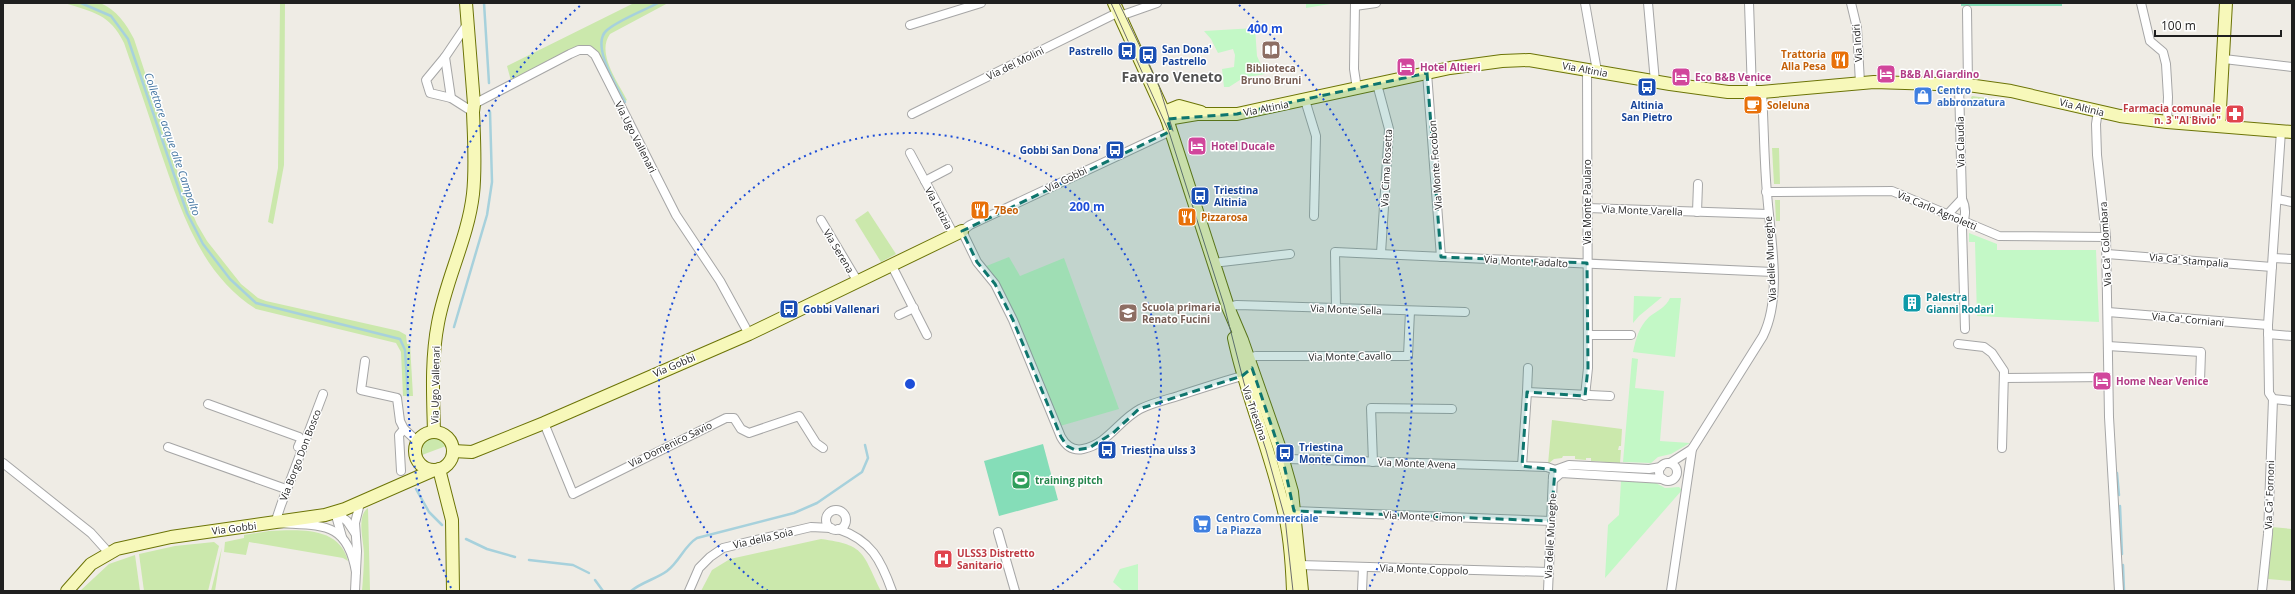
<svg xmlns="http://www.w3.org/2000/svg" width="2295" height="594" font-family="'Open Sans',sans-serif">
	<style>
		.grass { fill: #cbe8ac }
		.park { fill: #c3f8c6 }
		.pitch { fill: #85ddb8 }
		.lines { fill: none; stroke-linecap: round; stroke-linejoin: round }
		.stream { stroke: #a7d1dc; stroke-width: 2.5 }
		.street-casing { stroke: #a6a6a6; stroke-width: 10 }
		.secondary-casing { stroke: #6c7407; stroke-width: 14 }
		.street { stroke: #fff; stroke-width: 8 }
		.secondary { stroke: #f7f8ba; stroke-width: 12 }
		.tram { stroke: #6d6d6d; stroke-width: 1 }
		.marked { fill: #0f766e; fill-opacity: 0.2; stroke: #0f766e; stroke-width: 3; stroke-dasharray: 8 5; stroke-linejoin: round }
		.ring { fill: none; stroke: #1d4ed8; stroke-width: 2; stroke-dasharray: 2 4 }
		.labels { text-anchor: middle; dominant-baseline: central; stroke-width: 3; stroke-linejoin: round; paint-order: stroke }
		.street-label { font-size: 10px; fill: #1f1f1f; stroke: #fff }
		.transit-label { font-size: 10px; font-weight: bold; fill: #164399; stroke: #fff; text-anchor: start }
		.food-label { font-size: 10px; font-weight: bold; fill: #c56008; stroke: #fff; text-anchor: start }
		.hotel-label { font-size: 10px; font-weight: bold; fill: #b23c85; stroke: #fff; text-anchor: start }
		.education-label { font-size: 10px; font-weight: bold; fill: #785e54; stroke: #fff }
		.shop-label { font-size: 10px; font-weight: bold; fill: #366cbe; stroke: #fff; text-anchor: start }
		.health-label { font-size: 10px; font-weight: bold; fill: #be3a42; stroke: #fff; text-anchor: end }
		.culture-label { font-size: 10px; font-weight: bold; fill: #0d838f; stroke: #fff; text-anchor: start }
		.leisure-label { font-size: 10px; font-weight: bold; fill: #27864d; stroke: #fff; text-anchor: start }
		.water-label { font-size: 11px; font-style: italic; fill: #4a7aa5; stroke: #fff }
		.district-label { font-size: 14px; font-weight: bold; fill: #525252; stroke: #fff }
		.centre { fill: #1d4ed8; stroke: #fff; stroke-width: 2 }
		.ring-label { font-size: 12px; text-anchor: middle; font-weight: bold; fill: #1d4ed8; stroke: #fff; stroke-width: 3; stroke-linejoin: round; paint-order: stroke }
	</style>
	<rect width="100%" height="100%" fill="#efece5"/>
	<!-- grass -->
	<g class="grass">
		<path d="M64,3C75,3 90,0 100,3C116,9 127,25 134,39L187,201L197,224L207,241L241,284L258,298L266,301L399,331L406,335L407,344H410L413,396H403L401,352L396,343L256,309C199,273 180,207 159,147C148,112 136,78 124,43C110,14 93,12 64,3Z"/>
		<path d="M280,3H285L284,165L273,224L268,222L278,168Z"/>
		<path d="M634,3H668L610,34C596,53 618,82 627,100L622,103L596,51L587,45L573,48L511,81L507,66Z"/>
		<path d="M1972,96L2002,100V101H1969Z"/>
		<path d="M1772,148H1779L1780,184H1774Z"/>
		<path d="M1775,200H1780V221H1776Z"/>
		<path d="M868,211L896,254L881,262L855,220Z"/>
		<path d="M1552,420L1622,429L1621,446H1619L1618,450H1621L1620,463L1591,461V458H1586V460L1575,459V456H1563L1562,458L1554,459L1548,464Z"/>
		<path d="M429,438H438L446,446L422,455L423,444Z"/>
		<path d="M368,508L370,591H362C363,579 364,566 364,553C364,542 356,516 368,508Z"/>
		<path d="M2272,527L2292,529V581L2268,579Z"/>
		<path d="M269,531C299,530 339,526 348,561L343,558L249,542L246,555L224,552L225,542L244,538V535Z"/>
		<path d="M821,539C866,545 862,553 881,591H701L712,570L730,559Z"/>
		<path d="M214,542L219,546L208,591H144L139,554L175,546Z"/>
		<path d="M222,547L215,591H211Z"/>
		<path d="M135,555L140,591H80L109,564Z"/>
	</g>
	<!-- park -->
	<g class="park">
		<path d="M1306,3H1336L1306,8Z"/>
		<path d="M1255,28L1257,56L1265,74L1243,78L1229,87H1224L1222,69L1234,67L1235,55L1233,49L1218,53L1211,39L1204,31Z"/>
		<path d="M1969,233L1997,244V250H2096L2099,322L1977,316L1975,242H1969Z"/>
		<path d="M1009,257L1020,276L1064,258L1119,409L1060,426L997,280L984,267Z"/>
		<path d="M1634,296H1636L1662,297L1639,316L1633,323Z"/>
		<path d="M1670,298H1681L1675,357L1633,352C1636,338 1639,327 1649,317C1657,311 1666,307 1670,298Z"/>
		<path d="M1632,358L1638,359L1635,388L1664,391L1660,441L1690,443L1671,454L1658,457L1651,463L1623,462Z"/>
		<path d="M1621,481L1656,483L1665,488L1679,487L1682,490L1605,578L1608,525L1619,515Z"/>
		<path d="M1138,564V590H1122L1113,582L1120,569Z"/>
	</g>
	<!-- pitch -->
	<g class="pitch">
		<rect x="1961" y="3" width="101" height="3"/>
		<path d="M1043,444L1058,500L999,516L984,461Z"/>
	</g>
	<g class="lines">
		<!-- stream -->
		<g class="stream">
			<path d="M81,3L111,16L128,39L187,213L203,244L230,279L256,303L400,339L405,350L408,396"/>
			<path d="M484,3L489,83"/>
			<path d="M625,102C617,87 591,46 606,31C616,21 645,10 658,3"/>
			<path d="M454,327L487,215L492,182L490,112"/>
			<path d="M2117,473L2119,495"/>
			<path d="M416,489L429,512L442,525"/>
			<path d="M2120,506L2122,554"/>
			<path d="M466,539L487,549L515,557"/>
			<path d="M529,560L573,565L589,573"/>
			<path d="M2123,565L2124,591"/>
			<path d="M595,580L603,591"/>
			<path d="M631,591C642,582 656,579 667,571C680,561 684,546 697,538L794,513L817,503L862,472L868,458L865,445"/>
		</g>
		<!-- street casing -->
		<g class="street-casing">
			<g id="street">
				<path d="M1355,3L1354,69L1357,89"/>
				<path d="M1585,3L1597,71"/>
				<path d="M1648,3L1655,82"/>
				<path d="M1749,3L1752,92"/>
				<path d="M1851,3L1857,28L1860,83"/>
				<path d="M2141,3L2150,41L2163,52L2166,64L2168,97L2167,122"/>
				<path d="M1355,6L1376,3"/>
				<path d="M1967,10L1968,85"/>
				<path d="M1120,16L1157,3"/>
				<path d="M910,25L981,3"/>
				<path d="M445,57L426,80L430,93L451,98L473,112"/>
				<path d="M2224,59L2292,67"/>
				<path d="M1427,73L1441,257"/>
				<path d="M1377,84L1389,129L1381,253"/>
				<path d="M1959,85L1962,199"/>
				<path d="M451,98L445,57L468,23"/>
				<path d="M1305,100L1316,136L1314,216"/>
				<path d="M474,104L570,54L579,50H589L595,55L676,215L720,281L749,334"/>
				<path d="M2098,111L2096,124L2097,155L2106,237L2109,417L2119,591"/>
				<path d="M912,114L1119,12"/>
				<path d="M1171,131L970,225L962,231L977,262L995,284L1013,320L1061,437C1066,446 1073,451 1083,449C1108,444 1119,420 1140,409C1152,403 1165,400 1178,396C1199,389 1221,382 1242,376"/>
				<path d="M2281,131L2268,325L2269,393L2273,399L2292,401"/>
				<path d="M910,153L954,235"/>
				<path d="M925,181L948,169"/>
				<path d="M1766,192L1892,191L1999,236L2106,237"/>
				<path d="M2277,199L2292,202"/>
				<path d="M1587,208L1768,214"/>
				<path d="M1697,212L1698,184"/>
				<path d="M1948,214L1962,199C1967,209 1965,217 1962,228L1965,329"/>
				<path d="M821,220L858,282"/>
				<path d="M2107,254L2272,267"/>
				<path d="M2273,258L2292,259"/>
				<path d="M1213,263L1290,254"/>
				<path d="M892,266L927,335"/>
				<path d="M1228,307L1237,305L1465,312"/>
				<path d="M1336,308L1335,252L1773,272"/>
				<path d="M2108,312L2268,325"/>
				<path d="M899,315L914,308"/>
				<path d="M2268,334L2292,336"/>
				<path d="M1588,335H1631"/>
				<path d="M1958,344L1984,347L1992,353L2004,371L2002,448"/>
				<path d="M2108,346L2201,352L2200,381"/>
				<path d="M1248,358L1256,356H1408L1410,311"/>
				<path d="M365,361L361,390L397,398L400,421L404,429L399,435L401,471"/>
				<path d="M2004,378L2108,377"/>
				<path d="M1527,392L1528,368"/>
				<path d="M323,394L281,505L277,517V523C321,526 347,520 356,572"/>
				<path d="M1585,396L1588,368L1587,69"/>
				<path d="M208,404L299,437L301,440L298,447"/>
				<path d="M544,423L573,494L726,418H734L741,429L749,433L799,416L816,443L823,448"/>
				<path d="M404,429L418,442"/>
				<path d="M168,447L283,488"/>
				<path d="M1288,459L1547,467L1555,470"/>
				<path d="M1373,462L1371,408L1452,409"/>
				<path d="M3,463L91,533L109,553"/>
				<path d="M1670,463L1692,449L1763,336C1783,295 1770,237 1767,193C1764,160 1764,126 1762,92"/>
				<circle cx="1668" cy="472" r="9"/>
				<path d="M1522,466L1527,392L1610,396"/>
				<path d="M1553,480L1561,473L1663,479"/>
				<circle cx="836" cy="520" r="10"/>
				<path d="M1294,511L1551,521"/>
				<path d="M335,512L347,521L355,533"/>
				<path d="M335,512L342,537"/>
				<path d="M838,529C871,540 881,560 892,591"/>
				<path d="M998,532L1015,591"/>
				<path d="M1300,565L1548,572"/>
				<path d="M355,591L357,551L355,523L360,503"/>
				<path d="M689,591L699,568L710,557L723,548L811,527L831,528"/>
				<path d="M1362,591L1363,567"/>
				<path d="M1548,591L1553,476L1555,470L1569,465L1649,469L1661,467"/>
				<path d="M1671,591L1692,449"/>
				<path d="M2262,591L2268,534L2273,399"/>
			</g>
		</g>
		<!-- secondary casing -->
		<g class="secondary-casing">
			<g id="secondary">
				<path d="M1114,3L1167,119L1228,307L1242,340L1279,446L1292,492L1302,591"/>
				<path d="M1164,112L1179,106L1201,112"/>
				<path d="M1167,119L1197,114H1237L1450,68L1502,61L1529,60L1670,84L1728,92H1762L1874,82L1968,85L2011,91L2120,116L2167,122L2292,132"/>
				<path d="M2219,126L2226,3"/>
				<path d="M1234,338C1246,395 1270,449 1283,507C1290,533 1292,563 1293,591"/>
				<path d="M434,432C433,396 431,359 438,323C446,279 468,238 473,194C476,167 474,139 473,112L474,104L466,3"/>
				<circle cx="434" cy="451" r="19"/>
				<path d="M453,451L472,452L544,423L749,334L962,231"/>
				<path d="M439,469L452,520L453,591"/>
				<path d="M67,591L91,564L117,549L171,537L325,515L345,509L434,470"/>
			</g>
		</g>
		<!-- street -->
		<use href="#street" class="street"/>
		<!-- secondary -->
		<use href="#secondary" class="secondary"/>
		<!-- tram -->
		<g class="tram">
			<path d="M1111,3L1169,132L1224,305L1244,383L1266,450L1285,518L1293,591"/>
			<path d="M1119,3L1159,86L1173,131"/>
		</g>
	</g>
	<!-- marked area -->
	<path class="marked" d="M1427,73L1441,257L1587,263L1588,368L1585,396L1527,392L1522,466L1555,470L1551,521L1294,511L1283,460L1252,368L1242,376L1139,409L1113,433L1089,448L1075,450L1067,446L1061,437L1013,320L995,284L977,262L962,231L1171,131L1167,119L1237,114Z"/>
	<!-- distance rings -->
	<g class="ring">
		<path d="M768 591A251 251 0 1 1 1052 591"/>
		<path d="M451 588A502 502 0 0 1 581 5M1239 5A502 502 0 0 1 1369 588"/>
	</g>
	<!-- icons -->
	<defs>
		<g id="library-square" transform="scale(1)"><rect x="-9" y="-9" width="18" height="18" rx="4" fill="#8d6e63" stroke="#fff"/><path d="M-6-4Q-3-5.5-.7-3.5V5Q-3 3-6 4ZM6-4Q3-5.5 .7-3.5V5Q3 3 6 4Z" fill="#fff"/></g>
		<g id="bus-square" transform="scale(1)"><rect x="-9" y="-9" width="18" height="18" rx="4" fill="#1a4fb4" stroke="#fff"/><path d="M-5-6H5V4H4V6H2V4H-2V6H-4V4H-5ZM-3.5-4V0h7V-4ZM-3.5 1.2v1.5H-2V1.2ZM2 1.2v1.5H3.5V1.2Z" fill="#fff"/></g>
		<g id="restaurant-square" transform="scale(1)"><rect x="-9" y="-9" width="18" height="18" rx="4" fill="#e8710a" stroke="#fff"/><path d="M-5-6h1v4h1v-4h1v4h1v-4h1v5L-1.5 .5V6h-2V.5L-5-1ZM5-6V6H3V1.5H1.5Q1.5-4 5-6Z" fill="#fff"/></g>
		<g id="hotel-square" transform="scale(1)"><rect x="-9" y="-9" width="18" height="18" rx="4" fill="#d1479c" stroke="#fff"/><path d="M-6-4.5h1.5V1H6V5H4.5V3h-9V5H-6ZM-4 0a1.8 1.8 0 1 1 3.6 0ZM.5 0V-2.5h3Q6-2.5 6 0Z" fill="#fff"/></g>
		<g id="shop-square" transform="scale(1)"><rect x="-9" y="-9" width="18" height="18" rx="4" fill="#3f7fe0" stroke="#fff"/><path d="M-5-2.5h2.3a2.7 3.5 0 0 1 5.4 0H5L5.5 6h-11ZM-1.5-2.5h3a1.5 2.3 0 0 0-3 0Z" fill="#fff"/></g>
		<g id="cafe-square" transform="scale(1)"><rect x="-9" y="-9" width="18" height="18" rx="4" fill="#e8710a" stroke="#fff"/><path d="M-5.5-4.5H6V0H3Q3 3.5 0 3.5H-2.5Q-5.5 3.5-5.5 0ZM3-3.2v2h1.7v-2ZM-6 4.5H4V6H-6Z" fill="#fff"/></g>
		<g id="pharmacy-square" transform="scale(1)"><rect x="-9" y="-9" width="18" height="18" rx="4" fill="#e0444e" stroke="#fff"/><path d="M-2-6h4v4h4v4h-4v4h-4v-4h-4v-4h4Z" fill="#fff"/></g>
		<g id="building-square" transform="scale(1)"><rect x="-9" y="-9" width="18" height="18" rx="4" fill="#0f9aa8" stroke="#fff"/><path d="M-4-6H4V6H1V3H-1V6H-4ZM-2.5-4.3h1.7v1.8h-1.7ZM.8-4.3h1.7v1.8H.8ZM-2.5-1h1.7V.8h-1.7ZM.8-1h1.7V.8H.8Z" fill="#fff"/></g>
		<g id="school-square" transform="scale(1)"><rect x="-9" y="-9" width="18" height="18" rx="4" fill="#8d6e63" stroke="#fff"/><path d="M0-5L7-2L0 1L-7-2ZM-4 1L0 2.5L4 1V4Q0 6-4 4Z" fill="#fff"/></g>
		<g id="stadium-square" transform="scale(1)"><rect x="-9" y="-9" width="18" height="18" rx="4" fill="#2e9e5b" stroke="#fff"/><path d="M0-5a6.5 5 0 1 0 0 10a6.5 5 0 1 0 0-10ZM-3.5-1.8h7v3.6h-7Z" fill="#fff"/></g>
		<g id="supermarket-square" transform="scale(1)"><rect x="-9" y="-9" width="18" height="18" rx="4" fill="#3f7fe0" stroke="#fff"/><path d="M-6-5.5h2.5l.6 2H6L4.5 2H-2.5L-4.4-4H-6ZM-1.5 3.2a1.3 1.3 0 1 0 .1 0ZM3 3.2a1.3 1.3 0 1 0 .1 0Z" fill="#fff"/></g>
		<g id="hospital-square" transform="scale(1)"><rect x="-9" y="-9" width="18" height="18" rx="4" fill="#e0444e" stroke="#fff"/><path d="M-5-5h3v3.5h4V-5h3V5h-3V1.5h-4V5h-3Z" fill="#fff"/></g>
	</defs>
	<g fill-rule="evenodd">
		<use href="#library-square" x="1271" y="50"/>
		<use href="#bus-square" x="1127" y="51"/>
		<use href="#bus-square" x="1148" y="55"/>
		<use href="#restaurant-square" x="1840" y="60"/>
		<use href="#hotel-square" x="1406" y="67"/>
		<use href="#hotel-square" x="1886" y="74"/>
		<use href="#hotel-square" x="1681" y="77"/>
		<use href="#bus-square" x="1647" y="87"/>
		<use href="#shop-square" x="1923" y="96"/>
		<use href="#cafe-square" x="1753" y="105"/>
		<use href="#pharmacy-square" x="2235" y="114"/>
		<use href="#hotel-square" x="1197" y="146"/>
		<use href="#bus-square" x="1115" y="150"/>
		<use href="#bus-square" x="1200" y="196"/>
		<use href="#restaurant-square" x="980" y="210"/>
		<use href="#restaurant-square" x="1187" y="217"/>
		<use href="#building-square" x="1912" y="303"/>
		<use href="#bus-square" x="789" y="309"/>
		<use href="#school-square" x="1128" y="313"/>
		<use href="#hotel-square" x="2102" y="381"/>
		<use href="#bus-square" x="1107" y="450"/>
		<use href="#bus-square" x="1285" y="453"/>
		<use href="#stadium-square" x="1021" y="480"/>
		<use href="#supermarket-square" x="1202" y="524"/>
		<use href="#hospital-square" x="943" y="559"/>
	</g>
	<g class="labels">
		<!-- street labels -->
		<g class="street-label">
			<text transform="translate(1857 43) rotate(-94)">Via Indri</text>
			<text transform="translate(1015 63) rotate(-26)">Via dei Molini</text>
			<text transform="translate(1585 69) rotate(10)">Via Altinia</text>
			<text transform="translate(2082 107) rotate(14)">Via Altinia</text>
			<text transform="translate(1266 108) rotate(-11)">Via Altinia</text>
			<text transform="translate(636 137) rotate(63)">Via Ugo Vallenari</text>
			<text transform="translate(1960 142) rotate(-91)">Via Claudia</text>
			<text transform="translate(1435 165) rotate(-94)">Via Monte Focobon</text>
			<text transform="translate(1386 168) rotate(-87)">Via Cima Rosetta</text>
			<text transform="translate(1066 179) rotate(-26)">Via Gobbi</text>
			<text transform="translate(1587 202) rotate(-90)">Via Monte Paularo</text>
			<text transform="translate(939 208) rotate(62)">Via Letizia</text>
			<text transform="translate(1642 210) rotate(2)">Via Monte Varella</text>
			<text transform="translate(1937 210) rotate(23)">Via Carlo Agnoletti</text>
			<text transform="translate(2105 244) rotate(-93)">Via Ca' Colombara</text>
			<text transform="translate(839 251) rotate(59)">Via Serena</text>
			<text transform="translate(1770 259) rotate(-93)">Via delle Muneghe</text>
			<text transform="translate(2189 260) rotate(5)">Via Ca' Stampalia</text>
			<text transform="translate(1526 261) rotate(3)">Via Monte Fadalto</text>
			<text transform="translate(1346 309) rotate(2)">Via Monte Sella</text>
			<text transform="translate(2188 319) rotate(5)">Via Ca' Corniani</text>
			<text transform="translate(1350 356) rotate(-1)">Via Monte Cavallo</text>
			<text transform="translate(674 365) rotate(-23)">Via Gobbi</text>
			<text transform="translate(435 385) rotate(-89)">Via Ugo Vallenari</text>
			<text transform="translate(1255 413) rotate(71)">Via Triestina</text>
			<text transform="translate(670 444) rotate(-26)">Via Domenico Savio</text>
			<text transform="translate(300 455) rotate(-69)">Via Borgo Don Bosco</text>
			<text transform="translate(1417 463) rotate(2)">Via Monte Avena</text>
			<text transform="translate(2269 495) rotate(-88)">Via Ca' Fornoni</text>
			<text transform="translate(1423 516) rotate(2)">Via Monte Cimon</text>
			<text transform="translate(234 528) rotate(-7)">Via Gobbi</text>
			<text transform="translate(1550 536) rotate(-87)">Via delle Muneghe</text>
			<text transform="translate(763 538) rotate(-13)">Via della Soia</text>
			<text transform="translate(1424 569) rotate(2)">Via Monte Coppolo</text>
		</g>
		<!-- transit labels -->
		<g class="transit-label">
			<text x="1162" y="49">San Dona'<tspan x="1162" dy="12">Pastrello</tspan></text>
			<text x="1113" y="51" text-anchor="end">Pastrello</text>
			<text x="1647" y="105" text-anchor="middle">Altinia<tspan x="1647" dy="12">San Pietro</tspan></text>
			<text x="1101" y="150" text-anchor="end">Gobbi San Dona'</text>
			<text x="1214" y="190">Triestina<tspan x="1214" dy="12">Altinia</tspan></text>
			<text x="803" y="309">Gobbi Vallenari</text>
			<text x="1299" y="447">Triestina<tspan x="1299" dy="12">Monte Cimon</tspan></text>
			<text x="1121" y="450">Triestina ulss 3</text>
		</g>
		<!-- food labels -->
		<g class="food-label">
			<text x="1826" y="54" text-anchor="end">Trattoria<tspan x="1826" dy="12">Alla Pesa</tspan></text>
			<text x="1767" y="105">Soleluna</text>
			<text x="994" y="210">7Beo</text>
			<text x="1201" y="217">Pizzarosa</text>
		</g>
		<!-- hotel labels -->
		<g class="hotel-label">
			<text x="1420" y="67">Hotel Altieri</text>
			<text x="1900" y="74">B&amp;B Al Giardino</text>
			<text x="1695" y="77">Eco B&amp;B Venice</text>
			<text x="1211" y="146">Hotel Ducale</text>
			<text x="2116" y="381">Home Near Venice</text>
		</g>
		<!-- education labels -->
		<g class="education-label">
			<text x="1271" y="68">Biblioteca<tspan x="1271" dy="12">Bruno Bruni</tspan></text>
			<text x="1142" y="307" text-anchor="start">Scuola primaria<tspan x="1142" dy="12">Renato Fucini</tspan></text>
		</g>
		<!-- shop labels -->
		<g class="shop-label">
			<text x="1937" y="90">Centro<tspan x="1937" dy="12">abbronzatura</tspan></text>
			<text x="1216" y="518">Centro Commerciale<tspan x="1216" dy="12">La Piazza</tspan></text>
		</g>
		<!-- health labels -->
		<g class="health-label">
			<text x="2221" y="108">Farmacia comunale<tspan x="2221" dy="12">n. 3 "Al Bivio"</tspan></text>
			<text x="957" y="553" text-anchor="start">ULSS3 Distretto<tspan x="957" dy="12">Sanitario</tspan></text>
		</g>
		<!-- culture labels -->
		<g class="culture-label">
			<text x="1926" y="297">Palestra<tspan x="1926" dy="12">Gianni Rodari</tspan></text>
		</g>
		<!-- leisure labels -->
		<g class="leisure-label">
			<text x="1035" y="480">training pitch</text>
		</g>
		<!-- water labels -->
		<g class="water-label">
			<text transform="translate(173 144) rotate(71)">Collettore acque alte Campalto</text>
		</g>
		<!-- district labels -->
		<g class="district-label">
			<text x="1172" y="76">Favaro Veneto</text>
		</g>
	</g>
	<circle cx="910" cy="384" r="6" class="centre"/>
	<g class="ring-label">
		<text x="1265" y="33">400 m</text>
		<text x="1087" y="211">200 m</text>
	</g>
	<!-- border -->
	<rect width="2295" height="594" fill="none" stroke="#1f1f1f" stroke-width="8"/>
	<!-- scale -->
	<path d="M2155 30v6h126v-6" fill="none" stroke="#1f1f1f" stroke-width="2"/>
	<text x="2161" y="30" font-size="12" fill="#1f1f1f" stroke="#ffffff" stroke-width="3" paint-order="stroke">100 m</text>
</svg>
